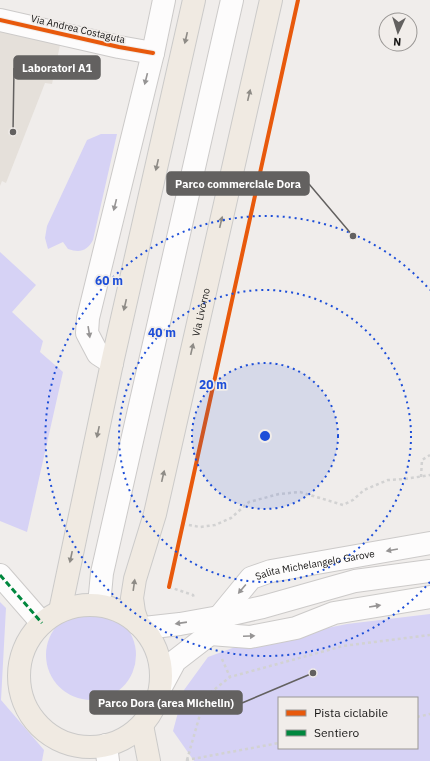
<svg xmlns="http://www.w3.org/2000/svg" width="430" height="761" font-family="'IBM Plex Sans',sans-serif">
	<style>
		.built { fill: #e5e0da }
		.green { fill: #d6d2f5; fill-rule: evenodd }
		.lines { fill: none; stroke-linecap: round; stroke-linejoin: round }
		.minor-casing { stroke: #cccac9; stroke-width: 24 }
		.major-casing { stroke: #cbcac9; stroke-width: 24 }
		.path { stroke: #d2d2d2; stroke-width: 2.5; stroke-dasharray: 3 3; stroke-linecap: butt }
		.minor { stroke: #fdfcfc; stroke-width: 22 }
		.major { stroke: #f0eae2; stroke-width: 22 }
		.quiet { stroke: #00873e; stroke-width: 3; stroke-dasharray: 6 3; stroke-linecap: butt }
		.cycleway-casing { stroke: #f1edea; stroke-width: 6 }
		.cycleway { stroke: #e8590c; stroke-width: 4 }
		.oneway { fill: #8e8b86 }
		.oneway2 { fill: #969494 }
		.ring { fill: none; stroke: #1d4ed8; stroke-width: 2; stroke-dasharray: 2 4 }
		.labels { text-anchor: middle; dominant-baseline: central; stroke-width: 3.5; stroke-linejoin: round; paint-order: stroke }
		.street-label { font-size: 10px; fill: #171615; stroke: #f1edea }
		.centre { fill: #1d4ed8; stroke: #f1edea; stroke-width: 2 }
		.ring-label { font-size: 12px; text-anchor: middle; font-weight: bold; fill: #1d4ed8; stroke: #f1edea; stroke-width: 3.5; stroke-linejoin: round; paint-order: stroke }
		.leader { fill: none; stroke: #636160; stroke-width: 1.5 }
		.callout-dot { fill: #636160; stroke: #f1edea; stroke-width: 1.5 }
		.callout { fill: #636160; stroke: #636160; stroke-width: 1.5 }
		.callout-label { font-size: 11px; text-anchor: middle; font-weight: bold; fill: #fff }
	</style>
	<rect width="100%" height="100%" fill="#f0edeb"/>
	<!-- built -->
	<path class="built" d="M0,31L60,45L52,84L45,83L6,183L2,181L0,186Z"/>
	<!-- green -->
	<g class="green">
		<path d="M101,134H117L93,240C87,251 80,253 68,249L63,242L48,249L45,238L47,226L87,140Z"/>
		<path d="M0,252L36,285L12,312L43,341L40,352L63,372L27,532L0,521Z"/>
		<path d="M0,602L6,608L1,700L44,750L42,761H0Z"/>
		<circle cx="91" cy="655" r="45"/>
		<path d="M430,614V761H194L173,731L184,690L208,657L238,646L347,624ZM279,698H417V748H279Z"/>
	</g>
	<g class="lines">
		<!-- minor casing -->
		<g class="minor-casing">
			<g id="minor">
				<path d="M0,20L119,47L153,53"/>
				<path d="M112,363L98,354L87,333L88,318L153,53L164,0"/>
				<path d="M0,575L42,623"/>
				<path d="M99,605L102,573L232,0"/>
				<path id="s1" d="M219,617L251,578L271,571L430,543"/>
				<path d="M144,628L180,624L219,617L263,607L355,581L430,571"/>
				<path d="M210,634L250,637L296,628L334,613L430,597"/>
				<path d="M161,687L175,661L210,634L224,627"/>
				<path d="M106,745L108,761"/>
			</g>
		</g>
		<!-- major casing -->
		<g class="major-casing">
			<g id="major">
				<circle cx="90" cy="676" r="71"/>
				<path d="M60,611L112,363L194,0"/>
				<path id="s2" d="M138,624L134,612L132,598L135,579L155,514L271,0"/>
				<path d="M142,725L149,761"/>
			</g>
		</g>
		<!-- path -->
		<g class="path">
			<path d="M421,477L422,460L430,455"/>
			<path d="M183,524L200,527L215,525L231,518L249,502L279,494L300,492L343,505L353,500L364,490L388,480L405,479L430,475"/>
			<path d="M169,587L193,595L194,598"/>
			<path d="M222,659L230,677L343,646L430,635"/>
			<path d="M417,717L430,714"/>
			<path d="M187,760L205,697L230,677"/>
			<path d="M187,761V760L279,743"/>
		</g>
		<!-- minor -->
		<use href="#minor" class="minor"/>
		<!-- major -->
		<use href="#major" class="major"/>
		<!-- quiet -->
		<path class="quiet" d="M0,575L42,623"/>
		<!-- cycleway casing -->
		<g class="cycleway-casing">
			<g id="cycleway">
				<path d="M0,20L119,47L153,53"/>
				<path d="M169,587L298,0"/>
			</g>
		</g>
		<!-- cycleway -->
		<use href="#cycleway" class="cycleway"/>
	</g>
	<!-- one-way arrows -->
	<defs><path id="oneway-solid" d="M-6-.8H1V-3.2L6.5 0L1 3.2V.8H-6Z"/></defs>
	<g class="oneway">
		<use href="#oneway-solid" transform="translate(186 38) rotate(103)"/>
		<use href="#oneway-solid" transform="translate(249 95) rotate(-77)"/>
		<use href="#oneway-solid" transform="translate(157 165) rotate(103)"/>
		<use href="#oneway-solid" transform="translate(221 222) rotate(-77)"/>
		<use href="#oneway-solid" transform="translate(125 305) rotate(103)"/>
		<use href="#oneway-solid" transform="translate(192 349) rotate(-77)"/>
		<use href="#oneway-solid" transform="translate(98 432) rotate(102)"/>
		<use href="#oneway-solid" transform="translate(163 476) rotate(-77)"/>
		<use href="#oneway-solid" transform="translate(71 557) rotate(102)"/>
		<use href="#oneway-solid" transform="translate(134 585) rotate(-82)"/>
	</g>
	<g class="oneway2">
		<use href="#oneway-solid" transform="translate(146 79) rotate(104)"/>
		<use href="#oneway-solid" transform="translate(115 205) rotate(104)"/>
		<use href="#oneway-solid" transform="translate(89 332) rotate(81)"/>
		<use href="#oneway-solid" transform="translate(392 550) rotate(170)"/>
		<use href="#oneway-solid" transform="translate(242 589) rotate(130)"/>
		<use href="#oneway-solid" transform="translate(375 606) rotate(-9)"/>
		<use href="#oneway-solid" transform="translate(181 623) rotate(172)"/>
		<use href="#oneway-solid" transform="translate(249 636) rotate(-3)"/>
	</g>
	<!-- distance rings -->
	<circle cx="265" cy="436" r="73" fill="#1d4ed8" fill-opacity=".12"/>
	<g class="ring">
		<circle cx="265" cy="436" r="73"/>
		<circle cx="265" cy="436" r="146"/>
		<path d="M430 582A220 220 0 1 1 430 290"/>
	</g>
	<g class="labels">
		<!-- street labels -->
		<g class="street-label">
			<text transform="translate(78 29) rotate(13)">Via Andrea Costaguta</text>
			<text stroke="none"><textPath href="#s2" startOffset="321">Via Livorno</textPath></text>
			<text stroke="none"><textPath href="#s1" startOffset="116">Salita Michelangelo Garove</textPath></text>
		</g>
	</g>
	<circle cx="265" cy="436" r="6" class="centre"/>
	<g class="ring-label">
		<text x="109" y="285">60 m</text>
		<text x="162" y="337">40 m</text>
		<text x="213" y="389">20 m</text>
	</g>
	<!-- callouts -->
	<path class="leader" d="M13 132L14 68M353 236L309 184M313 673L242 703"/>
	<g class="callout-dot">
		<circle cx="13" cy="132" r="4"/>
		<circle cx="353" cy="236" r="4"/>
		<circle cx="313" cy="673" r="4"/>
	</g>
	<g class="callout">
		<rect x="14" y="56" width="86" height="23" rx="4"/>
		<rect x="167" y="172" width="142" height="23" rx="4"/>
		<rect x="90" y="691" width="152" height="23" rx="4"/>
	</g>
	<g class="callout-label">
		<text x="57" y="72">Laboratori A1</text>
		<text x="238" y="188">Parco commerciale Dora</text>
		<text x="166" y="707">Parco Dora (area Michelin)</text>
	</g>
	<!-- legend -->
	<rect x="278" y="697" width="140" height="52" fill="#f1edea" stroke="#9a9795"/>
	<rect x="286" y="710" width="20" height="6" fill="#e8590c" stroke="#9a9795"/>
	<text x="314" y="717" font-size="12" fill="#171615">Pista ciclabile</text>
	<rect x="286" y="730" width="20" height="6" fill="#00873e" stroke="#9a9795"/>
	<text x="314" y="737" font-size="12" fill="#171615">Sentiero</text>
	<!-- north arrow -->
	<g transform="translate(398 32) rotate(184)"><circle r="19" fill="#f1edea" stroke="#9a9795"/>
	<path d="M0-3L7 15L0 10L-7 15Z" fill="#636160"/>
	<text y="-6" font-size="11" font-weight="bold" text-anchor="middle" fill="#171615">N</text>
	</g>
</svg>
